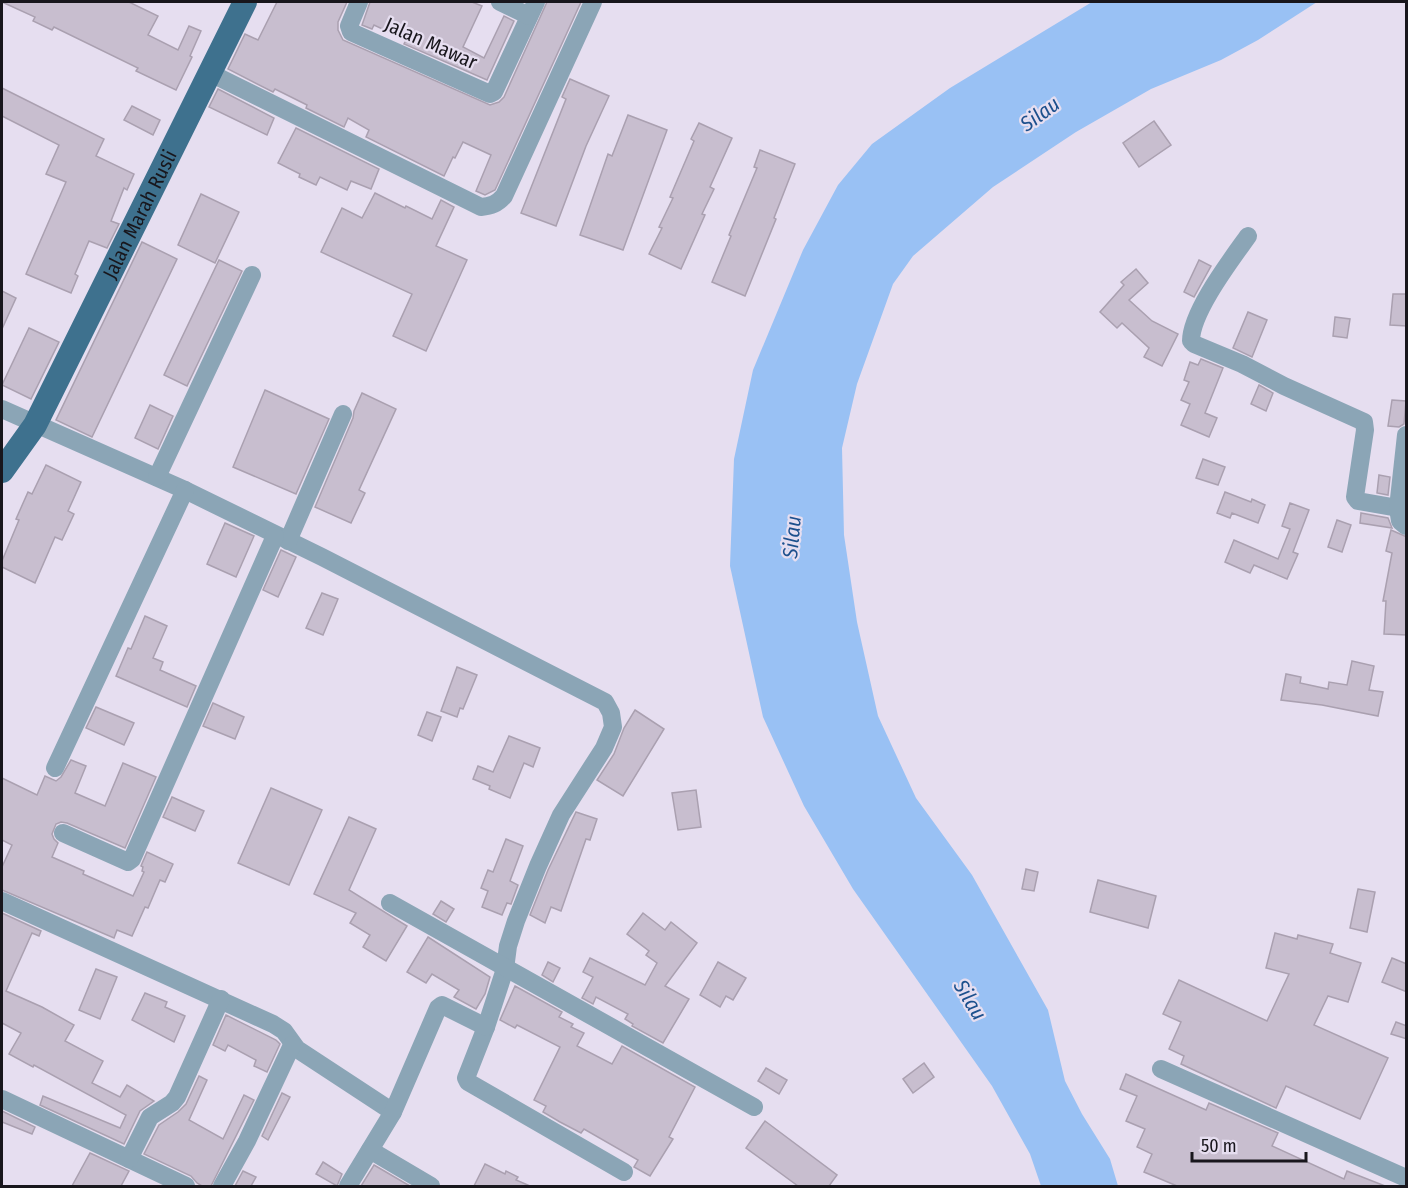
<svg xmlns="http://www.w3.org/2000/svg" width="1408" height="1188" font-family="'Fira Sans Condensed',sans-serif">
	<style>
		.water { fill: #99c1f4 }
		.building { fill: #c8becf; stroke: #aaa0b0; stroke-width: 1.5 }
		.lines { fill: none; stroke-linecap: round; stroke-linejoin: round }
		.minor { stroke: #8ba5b6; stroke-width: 18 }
		.major { stroke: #3e718e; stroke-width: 24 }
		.labels { text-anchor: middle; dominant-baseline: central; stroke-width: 4.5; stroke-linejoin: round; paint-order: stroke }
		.street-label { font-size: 20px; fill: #18161c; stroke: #e6def0 }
		.water-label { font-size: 21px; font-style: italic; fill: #1d508d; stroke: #e6def0 }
	</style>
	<rect width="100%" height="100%" fill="#e6def0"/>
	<!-- water -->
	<path class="water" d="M1092,2H1317L1258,40L1221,60L1151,89L1076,132L993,187L913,256L893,284L857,384L842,448L844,535L857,622L878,716L916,798L972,875L1048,1010L1065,1081L1082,1114L1110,1159L1118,1186H1041L1030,1154L992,1086L853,889L804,806L763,717L730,566L734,459L753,370L803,250L838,185L872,144L950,88Z"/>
	<!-- building -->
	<g class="building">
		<path d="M2,2H129L158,16L148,35L178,50L189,26L201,31L190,56L192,57L176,90L136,71L138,68L54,27L52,30L33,21L35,17Z"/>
		<path d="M277,2H347L338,22V30L343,40L490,105L499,102L504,97L547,2H581L495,190L485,195L476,191L491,155L463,142L455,158L453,157L444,176L366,137L369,130L348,118L344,127L306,108L307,105L275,89L273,92L228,69L245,34L258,40Z"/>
		<path d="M370,2H472L482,6L463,47L484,58L504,16L514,21L487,80L404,44L406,40L374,25L372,29L362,25Z"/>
		<path d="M570,79L609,96L586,146L556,226L521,213L566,99L562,97Z"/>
		<path d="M2,88L104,139L96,156L134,174L127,190L124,188L111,221L119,224L107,248L89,241L75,274L78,276L71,293L26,274L66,182L46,174L59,145L2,116Z"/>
		<path d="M218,89L274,118L267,135L209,107Z"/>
		<path d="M132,106L160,120L153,135L124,120Z"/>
		<path d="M628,115L667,130L623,250L580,235L608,154L612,156Z"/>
		<path d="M1154,121L1171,145L1139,167L1123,143Z"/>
		<path d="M699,123L732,138L710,187L714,189L702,214L705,215L681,269L649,254L662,228L659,227L673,198L670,197L694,141L691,139Z"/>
		<path d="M296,128L379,169L371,189L351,181L347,190L320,177L316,185L299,177L300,174L278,163Z"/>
		<path d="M760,150L795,164L774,218L776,219L745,296L712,282L731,236L729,235L757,168L754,167Z"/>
		<path d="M375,193L405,208L406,206L432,219L441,200L454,207L436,246L467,260L426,351L393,336L412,294L321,252L342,208L362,218Z"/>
		<path d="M201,194L239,212L215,263L178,245Z"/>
		<path d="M142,242L177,259L92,437L56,420Z"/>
		<path d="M219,260L242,271L187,386L164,375Z"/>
		<path d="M1199,260L1211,266L1194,297L1184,292Z"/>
		<path d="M1136,269L1148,283L1129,300L1152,321L1178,334L1162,366L1144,357L1149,348L1122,323L1117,328L1100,312L1124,285L1121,282Z"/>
		<path d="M2,291L16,298L2,329Z"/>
		<path d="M1393,294H1407V326L1390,325Z"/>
		<path d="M1248,312L1267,320L1252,357L1233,348Z"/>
		<path d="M1335,317L1350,319L1347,338L1333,336Z"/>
		<path d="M29,328L59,342L31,399L2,385Z"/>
		<path d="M1201,359L1223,368L1205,413L1217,418L1209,437L1181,425L1190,404L1181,400L1189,382L1184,380L1190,362L1198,365Z"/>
		<path d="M1259,385L1273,393L1266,411L1251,404Z"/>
		<path d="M265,390L329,419L296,494L233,467Z"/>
		<path d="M362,393L396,409L359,490L365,493L351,523L315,507L353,418L354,411Z"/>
		<path d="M1392,400L1406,401L1404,424L1399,427L1388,426Z"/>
		<path d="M150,405L173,416L158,449L135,438Z"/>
		<path d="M1203,459L1225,467L1218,485L1196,478Z"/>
		<path d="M46,465L81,482L68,511L74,514L62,540L55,537L35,583L2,567V561L19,520L16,519L28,492L32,494Z"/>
		<path d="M1379,475L1390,477L1388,495L1377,493Z"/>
		<path d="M1225,492L1251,502L1252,499L1265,505L1258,523L1232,513L1230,518L1217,513Z"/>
		<path d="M1290,503L1309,510L1293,552L1298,554L1287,579L1254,565L1250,573L1225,562L1234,540L1278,559L1290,529L1282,526Z"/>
		<path d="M1361,513L1388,518L1392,528L1360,523Z"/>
		<path d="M1337,520L1351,525L1342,552L1328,547Z"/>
		<path d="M225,523L254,536L236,577L207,564Z"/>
		<path d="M1391,530L1407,537V635L1384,634L1386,601H1383L1392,553L1386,551Z"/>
		<path d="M281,550L296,557L278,597L263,590Z"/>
		<path d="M322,593L338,599L323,635L306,628Z"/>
		<path d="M145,616L167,626L153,658L163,662L160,670L196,686L187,707L116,676L128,648L131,649Z"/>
		<path d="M1352,661L1374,666L1369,690L1383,692L1378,716L1322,705L1281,700L1286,674L1301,677L1300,683L1328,689L1329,682L1347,685Z"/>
		<path d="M457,667L477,675L463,709L460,708L457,717L441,711Z"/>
		<path d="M213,703L244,717L235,739L203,726Z"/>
		<path d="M96,707L134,723L124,745L86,728Z"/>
		<path d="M635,710L664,729L623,796L597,780L614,754L624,728Z"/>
		<path d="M427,712L441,717L432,741L418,735Z"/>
		<path d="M509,736L540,748L533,767L524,763L510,798L489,789L490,786L473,779L478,766L493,772Z"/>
		<path d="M71,760L86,766L75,793L105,806L123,763L156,777L125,848L67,823L61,822L56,824L52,834L54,839L58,843L52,857L84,871L83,874L133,896L144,872L142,871L143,867L141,866L147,852L173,864L165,882L160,880L148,908L145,907L132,936L117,930L114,938L2,890V867L12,845L2,840V778L37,795L45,776L56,781L61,777Z"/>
		<path d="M271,788L322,810L289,885L238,863Z"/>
		<path d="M696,790L701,827L678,830L672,793Z"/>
		<path d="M172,797L204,811L195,831L163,817Z"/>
		<path d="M576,812L597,819L590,840L586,839L561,911L551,907L545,923L530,915L548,870Z"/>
		<path d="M349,817L376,829L349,890L407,926L386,961L363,947L370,935L350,923L356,913L314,894Z"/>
		<path d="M506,839L523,846L510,881L518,885L511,904L507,903L502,915L482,907L488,891L481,888L488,870L493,872Z"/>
		<path d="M1026,869L1038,872L1034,891L1022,889Z"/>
		<path d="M1098,880L1156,896L1148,928L1090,912Z"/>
		<path d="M1358,889L1375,892L1367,932L1350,928Z"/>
		<path d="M441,901L454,909L446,922L433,914Z"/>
		<path d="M2,913L41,931L39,936L32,933L6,991L42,1007L74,1025L65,1041L103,1061L92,1083L120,1097L127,1085L154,1101L140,1111L124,1144L40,1105L43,1096L120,1128L126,1115L34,1065L33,1067L9,1054L21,1033L2,1023Z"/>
		<path d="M643,913L665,930L671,922L697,943L665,986L689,999L663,1043L632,1026L633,1024L625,1019L628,1014L596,997L593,1004L582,998L593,977L583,972L590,958L645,985L657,963L646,955L649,951L627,934Z"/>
		<path d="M1275,933L1297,939L1298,935L1333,944L1330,953L1361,963L1348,1002L1328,996L1314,1025L1388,1058L1360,1119L1286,1086L1276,1108L1181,1064L1184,1056L1169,1049L1181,1022L1163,1014L1179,980L1267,1021L1289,974L1266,968Z"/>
		<path d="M428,937L490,977L485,994L476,1009L454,997L459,990L432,974L426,983L407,972Z"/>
		<path d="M1392,958L1407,964V992L1382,982Z"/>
		<path d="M548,962L560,968L553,982L542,975Z"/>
		<path d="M718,962L746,978L733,1000L726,996L720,1007L700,995Z"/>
		<path d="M96,969L117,977L100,1019L79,1010Z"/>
		<path d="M515,986L562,1012L559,1017L573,1024L571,1027L584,1033L577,1046L612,1064L622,1046L695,1087L669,1137L673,1139L650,1176L634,1167L638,1160L584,1129L581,1133L560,1122L543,1112L546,1106L534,1100L560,1047L517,1025L515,1028L500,1020Z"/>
		<path d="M145,993L167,1002L165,1007L185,1016L174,1042L132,1020Z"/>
		<path d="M226,1015L276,1040L280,1044L267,1072L254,1066L256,1060L228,1045L225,1051L213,1045Z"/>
		<path d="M1396,1022L1407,1026V1039L1391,1034Z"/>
		<path d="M924,1063L934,1077L913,1093L903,1079Z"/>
		<path d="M766,1068L787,1080L779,1094L758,1081Z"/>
		<path d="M1126,1074L1206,1110L1209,1103L1278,1133L1272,1146L1344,1179L1347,1171L1385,1186H1177L1144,1172L1152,1154L1137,1147L1145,1129L1126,1121L1137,1096L1120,1089Z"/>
		<path d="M199,1076L207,1080L189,1120L223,1139L244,1095L254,1100L211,1186H202L197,1183L191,1176L144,1154L159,1125L178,1112L186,1104Z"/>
		<path d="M282,1093L290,1097L268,1140L262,1136Z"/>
		<path d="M2,1111L35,1127L32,1134L2,1122Z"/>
		<path d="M765,1121L837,1175L829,1186H798L746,1148Z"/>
		<path d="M90,1153L129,1171L121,1186H72Z"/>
		<path d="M323,1162L342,1174L337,1186L316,1174Z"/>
		<path d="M485,1164L505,1174L506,1171L518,1177L516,1180L530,1186H474Z"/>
		<path d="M374,1165L410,1186H361Z"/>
		<path d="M243,1171L256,1177L251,1186H235Z"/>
	</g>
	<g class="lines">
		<!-- minor -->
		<g class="minor">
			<path d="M359,2L349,26L351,32L490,94L494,92L536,2"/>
			<path d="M500,2L529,16"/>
			<path d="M210,73L481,207C491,206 497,204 504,196L593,2"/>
			<path d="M1248,236C1231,260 1191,312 1191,341L1194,344L1242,364L1284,386L1364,422L1365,430L1355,497L1358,501L1398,508"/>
			<path d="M2,409L185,490L322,557L605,702L611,713L613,727L604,748L561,815L538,866L516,921L508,946L505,969L486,1027L466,1078L468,1082L624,1172"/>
			<path d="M1406,435L1398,508L1400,521L1406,526"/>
			<path d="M157,477L252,275"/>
			<path d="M288,541L343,414"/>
			<path d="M55,768L185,490"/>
			<path d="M63,833L128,862L132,859L275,536"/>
			<path d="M2,901L273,1024L284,1031L297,1049L393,1112"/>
			<path d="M390,903L754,1107"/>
			<path d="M1161,1069L1406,1178"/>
			<path d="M2,1099L186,1186"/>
			<path d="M370,1150L431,1186"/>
			<path d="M129,1159L150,1117L172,1103L177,1097L221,999"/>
			<path d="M222,1186L247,1141L292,1045"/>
			<path d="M348,1186L393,1112L438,1008L442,1005L486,1027"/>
		</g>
		<!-- major -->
		<path class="major" id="s1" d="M2,471L35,425L245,2"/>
	</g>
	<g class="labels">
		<!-- street labels -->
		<g class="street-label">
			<text transform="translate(431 43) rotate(24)">Jalan Mawar</text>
			<text stroke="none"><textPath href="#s1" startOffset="292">Jalan Marah Rusli</textPath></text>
		</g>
		<!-- water labels -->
		<g class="water-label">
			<text transform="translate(1040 114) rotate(-36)">Silau</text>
			<text transform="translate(792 537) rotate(-85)">Silau</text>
			<text transform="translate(970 1000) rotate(59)">Silau</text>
		</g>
	</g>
	<!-- border -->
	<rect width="1408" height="1188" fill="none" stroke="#18161c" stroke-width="6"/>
	<!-- scale -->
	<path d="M1192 1152v9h114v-9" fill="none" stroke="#18161c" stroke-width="3"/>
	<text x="1201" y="1152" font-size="18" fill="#18161c" stroke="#e6def0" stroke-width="4.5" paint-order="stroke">50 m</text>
</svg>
